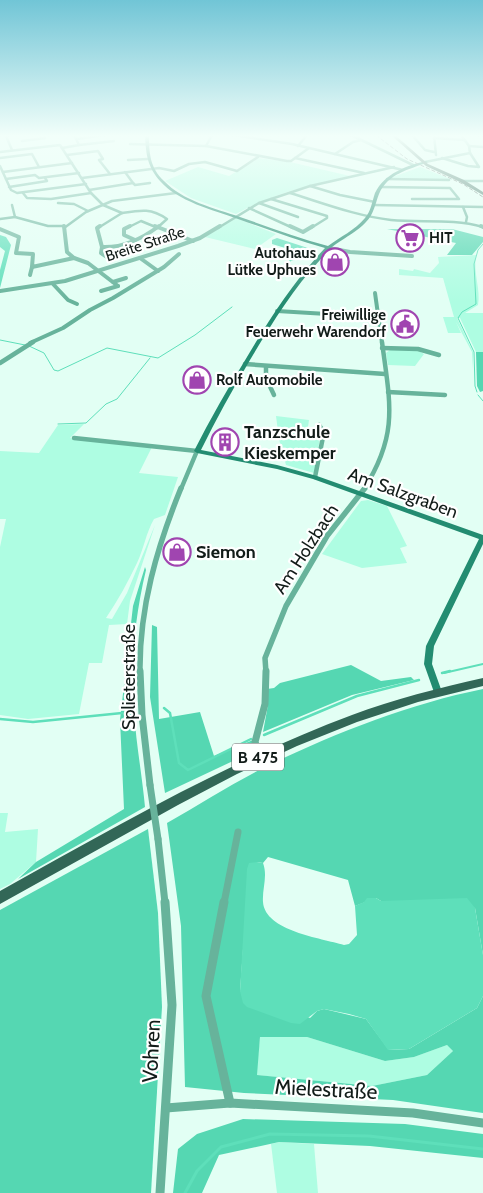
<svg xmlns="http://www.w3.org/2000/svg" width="483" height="1193" font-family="Cabin,sans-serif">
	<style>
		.green { fill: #aefde2 }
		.forest { fill: #55d7b2; fill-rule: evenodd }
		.water { fill: #5edfba }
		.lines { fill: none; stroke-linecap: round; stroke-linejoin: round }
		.stream-far3 { stroke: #5edfba; stroke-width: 1 }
		.stream-far2 { stroke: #5edfba; stroke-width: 2 }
		.stream-far1 { stroke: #5edfba; stroke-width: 2.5 }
		.stream { stroke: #5edfba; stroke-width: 3 }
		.street-far5 { stroke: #67b39b; stroke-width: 2.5 }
		.street-far4 { stroke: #67b39b; stroke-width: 4 }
		.street-far3 { stroke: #67b39b; stroke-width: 4.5 }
		.street-far2 { stroke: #67b39b; stroke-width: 5.5 }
		.street-far1 { stroke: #67b39b; stroke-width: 7 }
		.street { stroke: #67b39b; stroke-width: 9 }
		.secondary { fill: #238c71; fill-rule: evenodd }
		.primary { fill: #326757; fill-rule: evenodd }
		.rail { stroke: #5e6f69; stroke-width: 1; stroke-dasharray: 4 2; stroke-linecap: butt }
		.street-bridge { stroke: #67b39b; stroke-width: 7 }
		.labels { text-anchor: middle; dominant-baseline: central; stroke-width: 4.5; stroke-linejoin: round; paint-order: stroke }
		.far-poi-label { font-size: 15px; font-weight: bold; fill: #121c19; stroke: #fff; text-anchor: start }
		.far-street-label { font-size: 15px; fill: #121c19; stroke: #fff }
		.shield { fill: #fff; stroke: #59605e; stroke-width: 1 }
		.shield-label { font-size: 16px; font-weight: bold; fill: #121c19 }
		.poi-label { font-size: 18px; font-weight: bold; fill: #121c19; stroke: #fff; text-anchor: start }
		.street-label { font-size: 18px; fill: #121c19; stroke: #fff }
		.near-street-label { font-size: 21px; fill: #121c19; stroke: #fff }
	</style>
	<rect width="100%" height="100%" fill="#e2fff4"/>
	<!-- green -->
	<g class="green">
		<path d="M259,158L290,162L350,176C311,185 271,194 236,214L191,198L165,181L198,167L229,176Z"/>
		<path d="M420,167L453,180L390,178Z"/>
		<path d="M236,218L276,234L255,249L205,237Z"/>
		<path d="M476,255C473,273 481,290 478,305L465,313H483V352H476L460,318H457L473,352L472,369V352L456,322L461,333H448L443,317H454L443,278L399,275V269L413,271L414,269L430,273L439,263L438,257Z"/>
		<path d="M390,350H417L424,354L415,366L388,365L386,353Z"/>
		<path d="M276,416L309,420L308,427L320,438L314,473L286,465L279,439Z"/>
		<path d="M84,424L70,438L152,447L139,473L178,477L165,515L154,519C146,533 144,548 137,563C128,582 118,600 106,618L112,619L127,593L155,525L130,601L127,624L109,625L102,663H89L79,714L28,719L0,715V547L6,519H0V451L39,453L58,425Z"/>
		<path d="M368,500L387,506L407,546L400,548L407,563L362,568L322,554L361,501Z"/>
		<path d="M0,813H8L5,832L38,829L36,862L10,884L0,889Z"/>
		<path d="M260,1037H307L385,1061L414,1057L447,1045L453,1051L427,1075L372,1086L256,1075Z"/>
		<path d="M279,1142L314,1144L318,1193H277L271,1144Z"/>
	</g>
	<!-- forest -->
	<g class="forest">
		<path d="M387,229H452L483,237V242L472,255H447L456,243Z"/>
		<path d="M476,352H483V391L480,392L477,386Z"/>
		<path d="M145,567L146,570C135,616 130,664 134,711C136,743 142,775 145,807L18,879L36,862L124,809L120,720L133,606Z"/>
		<path d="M152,625L157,627L159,719L200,712L214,756L253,740L250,753L165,793L150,697Z"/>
		<path d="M351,665L381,681L411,677L414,680L352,695L263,732L268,705L267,689L274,688L280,683Z"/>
		<path d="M483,689V955L475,908L422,901H381L376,898L355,906L348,880L268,857L263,863L257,862L243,949L240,991L310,1018L317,1011L324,1009L366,1019L389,1050L409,1049L477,1008L483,996V1113L393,1100L244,1093L185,1087L181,926L167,823C200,804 233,783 267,766C335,733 409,704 483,689ZM260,1037H307L385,1061L414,1057L447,1045L453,1051L427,1075L372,1086L257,1075Z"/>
		<path d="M148,829L158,913L162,1007L151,1193H0V910Z"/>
		<path d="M243,1119L405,1124L483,1134V1158L370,1146L279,1142L219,1155L202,1193H173L178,1149L197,1134Z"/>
	</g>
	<!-- water -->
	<g class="water">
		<path d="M0,235L6,237L11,245L0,288V270L5,251L0,247Z"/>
		<path d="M277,238L311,249L310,253L289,262L290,258L296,253L292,250L272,244V240Z"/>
		<path d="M257,862L263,863C268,876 262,889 263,902C265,931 321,938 344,945L349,944L357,935L355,906L364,902L367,898H376L381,901L467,898L475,908L483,955V996L477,1008L409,1049L388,1050L366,1019L349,1014L324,1009L317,1011L300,1024L291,1023L247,1007L243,1003L240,991L247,869L249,863Z"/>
	</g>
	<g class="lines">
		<!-- stream-far3 -->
		<g class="stream-far3">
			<path d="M0,340L25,345"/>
			<path d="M29,346L44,353L54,370L58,371L107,348L158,358L195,335L232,307"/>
			<path d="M477,392L475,386L474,352L458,318L462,312L476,304L474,264L478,250L483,244"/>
			<path d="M478,395L483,401"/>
			<path d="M58,424L86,423L106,404L117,399L150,358"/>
		</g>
		<!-- stream-far2 -->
		<path class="stream-far2" d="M444,673L483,664"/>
		<!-- stream-far1 -->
		<g class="stream-far1">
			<path d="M442,673L450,671"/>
			<path d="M164,708L170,713L179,763L188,770L251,739"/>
			<path d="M0,719L33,722L122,713"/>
			<path d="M264,735L357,696L419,680"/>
		</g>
		<!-- stream -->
		<path class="stream" d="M185,1193L197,1171L221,1147L270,1134L369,1136L483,1149"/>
		<!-- street-far5 -->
		<g class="street-far5">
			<path d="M12,135L6,136L12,150"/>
			<path d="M233,135L292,144L403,170"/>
			<path d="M351,135L413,165"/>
			<path d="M412,135L425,150L434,152"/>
			<path d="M434,135L436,155"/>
			<path d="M478,135H483"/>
			<path d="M434,138L465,140"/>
			<path d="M77,139L104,135"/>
			<path d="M22,141L45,138"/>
			<path d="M130,144L206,146L287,161H291L309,148"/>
			<path d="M79,145L114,141"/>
			<path d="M206,146L212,135"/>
			<path d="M298,146L307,135"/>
			<path d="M469,146L483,147"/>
			<path d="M62,148L79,145L74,135"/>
			<path d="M0,152L60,145L91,193L103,205L122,213"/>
			<path d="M335,154L353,142L361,140"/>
			<path d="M67,155L98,151L103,159L99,160L110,174"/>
			<path d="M0,158L32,154L39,167"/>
			<path d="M295,158L364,173"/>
			<path d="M442,158L468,166L479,167L470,153"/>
			<path d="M128,160L148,159"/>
			<path d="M425,162L470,153L469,146L461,135"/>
			<path d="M0,166L11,190L17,193L86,184"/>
			<path d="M3,172L72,163"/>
			<path d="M82,178L159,168L174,171L189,164L205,162L237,171L258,157"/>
			<path d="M6,179L35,175L39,178L79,173"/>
			<path d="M387,179L449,180"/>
			<path d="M462,181H483"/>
			<path d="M133,183L135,185L150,183"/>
			<path d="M310,186L340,195L375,202"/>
			<path d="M9,187L47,181L45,178"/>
			<path d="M381,187L450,188L459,199H412"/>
			<path d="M89,190L133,183L125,172"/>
			<path d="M23,193L27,198L51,199L91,193"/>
			<path d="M290,193C323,203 356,216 391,220C422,223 452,218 483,227"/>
			<path d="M271,199L327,216V218L311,228"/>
			<path d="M58,203L74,204L88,211"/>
			<path d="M259,203L298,217"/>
			<path d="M12,205L15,217L48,226H64"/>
			<path d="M374,205L483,207"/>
			<path d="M463,207L467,217L466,222"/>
			<path d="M249,208L293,228"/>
			<path d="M122,213C141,210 151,208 167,219L157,228"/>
			<path d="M0,219L15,217"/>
			<path d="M64,228L86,212L112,201L176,193"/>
			<path d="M98,228L122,213"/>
			<path d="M127,228L141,221L158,228"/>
			<path d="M218,228L259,203L310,186L394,167"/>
		</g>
		<!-- street-far4 -->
		<g class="street-far4">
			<path d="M64,226L67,252L74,258L88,263L118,286"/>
			<path d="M100,226L97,228L102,247C123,248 143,238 159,226"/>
			<path d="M130,226L124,229V235L135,240"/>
			<path d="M155,226L193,241"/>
			<path d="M290,226L303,232L313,226"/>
			<path d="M481,226L483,227"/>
			<path d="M0,229L19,237L16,253L33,254L32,267L74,258"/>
			<path d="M102,247L101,253L107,257"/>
			<path d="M329,248L350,252L412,256"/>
			<path d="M140,258L158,271"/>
			<path d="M30,275L32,267"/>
			<path d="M113,282L126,278"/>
			<path d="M53,284L68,300L77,304"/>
			<path d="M0,291L65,281L178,246L200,238L220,226"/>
			<path d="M101,291L118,286"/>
			<path d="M375,293L382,343"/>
			<path d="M277,311L377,317"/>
			<path d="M30,343L63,328L90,310L113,298L164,267L179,254"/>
		</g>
		<!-- street-far3 -->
		<g class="street-far3">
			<path d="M382,348L418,349L439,355"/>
			<path d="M0,363L33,342"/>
			<path d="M245,364L385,374"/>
			<path d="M266,367V378L274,395"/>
			<path d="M388,392L445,395"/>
			<path d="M74,438L197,451L181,489"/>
			<path d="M315,477L324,432L319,425"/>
			<path d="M364,489C399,434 390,403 382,342"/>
		</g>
		<!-- street-far2 -->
		<g class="street-far2">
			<path d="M140,673C139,608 157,547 181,488"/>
			<path d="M266,673L265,658L286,606L327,536L365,488"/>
		</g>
		<!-- street-far1 -->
		<g class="street-far1">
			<path d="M140,671L142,715L150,785"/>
			<path d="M260,756L255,742L265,704L266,671"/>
			<path d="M158,839L165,903"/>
			<path d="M224,903L238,832"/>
		</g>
		<!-- street -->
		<g class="street">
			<path d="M224,902L206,996L230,1103"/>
			<path d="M166,1108L230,1103L413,1113L483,1123"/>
			<path d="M160,1193L172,1005L165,902"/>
		</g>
		<!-- secondary -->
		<path class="secondary" d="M145,135H149C149,153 150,168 164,181C183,201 214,208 240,217C269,227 298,238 328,246C340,237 355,230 365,218C371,211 372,202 375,193C385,173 406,166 426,161L428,162C409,170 388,173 379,194C375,204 374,214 366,222C358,231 346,237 336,244C330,248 325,254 320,260C292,290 271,325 250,360C233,389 216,419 201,450L277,465L317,476L483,535V544L434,646L432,664L442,692L441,695L438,696L435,695L424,664L426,646L479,539L313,479L277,469L197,453L194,451C210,419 228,388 247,357C270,318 294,281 325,248C296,240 267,229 238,219C213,210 177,201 160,181C147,166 146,154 145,135Z"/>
		<!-- primary -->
		<g class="primary">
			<path d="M391,135H395L428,164L464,180L483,192V195L460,182L426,166Z"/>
			<path d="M483,678V686L418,702L357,722L297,746L237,774L178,805L0,904V891C115,827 229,761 352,715C394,699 439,688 483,678Z"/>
		</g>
		<!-- rail -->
		<path class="rail" d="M376,135L407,159L463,184L483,197"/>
		<!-- street-bridge -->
		<path class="street-bridge" d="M150,785L158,839"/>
	</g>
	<!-- sky -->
	<linearGradient id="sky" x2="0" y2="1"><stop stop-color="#71c5d6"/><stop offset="0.45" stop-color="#f2fffa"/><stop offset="1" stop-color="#f2fffa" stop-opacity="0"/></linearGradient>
	<rect width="483" height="302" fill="url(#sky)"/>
	<!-- icons -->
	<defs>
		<g id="supermarket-ring" transform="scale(1.4375)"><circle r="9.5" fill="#fff" stroke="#a045b0" stroke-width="1.5"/><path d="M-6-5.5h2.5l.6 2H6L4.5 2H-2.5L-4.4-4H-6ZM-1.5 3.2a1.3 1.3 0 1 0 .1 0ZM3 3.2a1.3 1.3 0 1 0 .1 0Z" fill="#a045b0"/></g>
		<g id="shop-ring" transform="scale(1.4375)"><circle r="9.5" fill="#fff" stroke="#a045b0" stroke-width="1.5"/><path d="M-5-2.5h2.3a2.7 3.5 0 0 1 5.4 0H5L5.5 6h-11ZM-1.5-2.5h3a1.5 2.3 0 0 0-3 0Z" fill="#a045b0"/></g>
		<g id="civic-ring" transform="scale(1.4375)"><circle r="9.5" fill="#fff" stroke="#a045b0" stroke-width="1.5"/><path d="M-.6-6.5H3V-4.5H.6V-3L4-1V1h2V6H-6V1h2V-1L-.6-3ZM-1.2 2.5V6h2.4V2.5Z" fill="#a045b0"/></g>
		<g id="building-ring" transform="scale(1.4375)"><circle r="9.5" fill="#fff" stroke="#a045b0" stroke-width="1.5"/><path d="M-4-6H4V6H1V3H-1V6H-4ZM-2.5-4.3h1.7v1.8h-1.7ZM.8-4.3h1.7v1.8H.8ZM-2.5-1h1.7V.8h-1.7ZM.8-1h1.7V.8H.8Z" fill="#a045b0"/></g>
	</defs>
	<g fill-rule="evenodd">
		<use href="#supermarket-ring" x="410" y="238"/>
		<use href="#shop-ring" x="335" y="262"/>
		<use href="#civic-ring" x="405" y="324"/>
		<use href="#shop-ring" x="197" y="380"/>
		<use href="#building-ring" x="225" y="442"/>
		<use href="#shop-ring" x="177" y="552"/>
	</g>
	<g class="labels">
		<!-- far-poi labels -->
		<g class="far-poi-label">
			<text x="429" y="238">HIT</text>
			<text x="316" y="253" text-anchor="end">Autohaus<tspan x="316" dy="17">Lütke Uphues</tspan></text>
			<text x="386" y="315" text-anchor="end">Freiwillige<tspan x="386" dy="17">Feuerwehr Warendorf</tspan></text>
			<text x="216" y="380">Rolf Automobile</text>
		</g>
		<!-- far-street labels -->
		<g class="far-street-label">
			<text transform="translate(145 244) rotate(-18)">Breite Straße</text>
		</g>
		<!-- shield labels -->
		<rect class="shield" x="232" y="743.5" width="52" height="27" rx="4"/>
		<g class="shield-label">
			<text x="258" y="757">B 475</text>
		</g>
		<!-- poi labels -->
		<g class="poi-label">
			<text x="244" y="432">Tanzschule<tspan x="244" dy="21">Kieskemper</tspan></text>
			<text x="196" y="552">Siemon</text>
		</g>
		<!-- street labels -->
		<g class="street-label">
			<text transform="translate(403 493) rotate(20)">Am Salzgraben</text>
			<text transform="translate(306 549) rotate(-57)">Am Holzbach</text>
			<text transform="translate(129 677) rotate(-90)">Splieterstraße</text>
		</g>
		<!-- near-street labels -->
		<g class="near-street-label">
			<text transform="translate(151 1051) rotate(-87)">Vohren</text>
			<text transform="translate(326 1089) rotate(3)">Mielestraße</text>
		</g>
	</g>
</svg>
